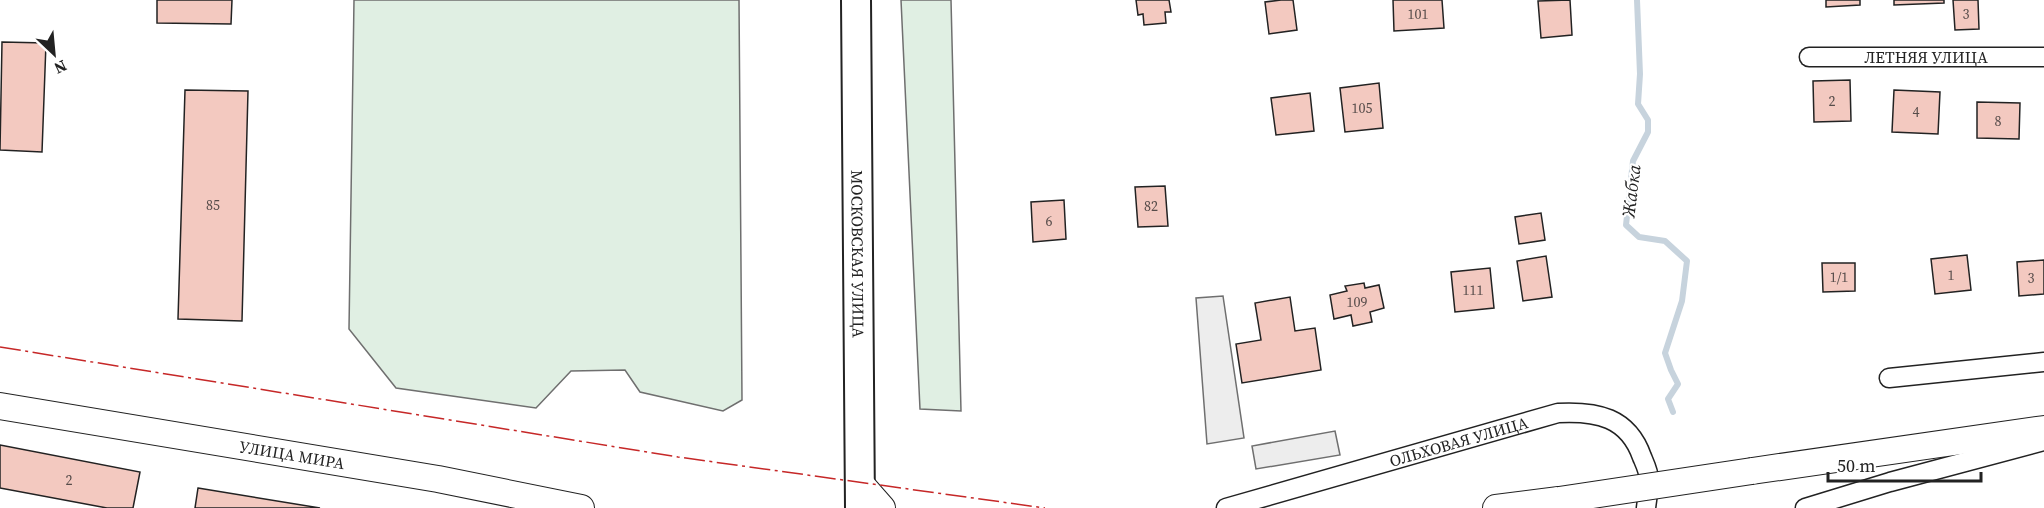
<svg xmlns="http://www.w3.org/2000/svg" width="2044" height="508" font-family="'Source Serif 4',serif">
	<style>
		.green { fill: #e0efe3; stroke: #6f6f6f; stroke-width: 1.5 }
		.parking { fill: #ededed; stroke: #6f6f6f; stroke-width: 1.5 }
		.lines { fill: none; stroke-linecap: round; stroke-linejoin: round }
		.stream { stroke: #c7d3dd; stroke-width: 6 }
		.building { fill: #f3c9c0; stroke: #222; stroke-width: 1.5 }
		.street-casing { stroke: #222; stroke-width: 21 }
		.secondary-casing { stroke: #222; stroke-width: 28 }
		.primary-casing { stroke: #222; stroke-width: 32 }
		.street { stroke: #fff; stroke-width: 18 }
		.secondary { stroke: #fff; stroke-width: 26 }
		.primary { stroke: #fff; stroke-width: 28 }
		.secondary-bridge-casing { stroke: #222; stroke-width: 28; stroke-linecap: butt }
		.secondary-bridge { stroke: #fff; stroke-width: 26 }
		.power { stroke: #c62828; stroke-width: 1.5; stroke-dasharray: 21 4.5 3 4.5; stroke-linecap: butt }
		.labels { text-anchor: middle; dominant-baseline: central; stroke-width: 4.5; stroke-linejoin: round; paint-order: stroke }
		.number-label { font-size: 14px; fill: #564c4a }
		.street-label { font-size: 16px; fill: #222; stroke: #fff }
		.water-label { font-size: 18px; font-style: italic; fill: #222; stroke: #fff }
	</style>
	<rect width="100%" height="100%" fill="#fff"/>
	<!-- green -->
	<g class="green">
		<path d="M354,0H739L742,400L723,411L640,392L625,370L571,371L536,408L396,388L349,329Z"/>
		<path d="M901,0H951L961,411L920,409Z"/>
	</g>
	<!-- parking -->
	<g class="parking">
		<path d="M1223,296L1244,438L1207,444L1196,298Z"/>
		<path d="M1335,431L1340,455L1256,469L1252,446Z"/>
	</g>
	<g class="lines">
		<!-- stream -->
		<path class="stream" d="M1637,0L1640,74L1638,104L1648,120V132L1633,161L1626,225L1639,237L1665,241L1687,261L1682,301L1665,353L1671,370L1678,384L1668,399L1673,412"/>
	</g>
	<!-- building -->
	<g class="building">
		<path d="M157,0H232L231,24L157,23Z"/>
		<path d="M1136,0H1169L1171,12H1165L1166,23L1144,25L1143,14L1138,15Z"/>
		<path d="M1281,0H1293L1297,30L1269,34L1265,2Z"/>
		<path d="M1393,0H1442L1444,28L1394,31Z"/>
		<path d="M1570,0L1572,35L1541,38L1538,1Z"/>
		<path d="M1826,0H1860V5L1826,7Z"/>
		<path d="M1894,0H1944V3L1894,5Z"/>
		<path d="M1953,0H1978L1979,29L1955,30Z"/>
		<path d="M2,42L46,43L42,152L0,150Z"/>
		<path d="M1850,80L1851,121L1814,122L1813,81Z"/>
		<path d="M1379,83L1383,128L1345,132L1340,88Z"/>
		<path d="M185,90L248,91L242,321L178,319Z"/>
		<path d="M1894,90L1940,92L1938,134L1892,132Z"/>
		<path d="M1310,93L1314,131L1276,135L1271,98Z"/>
		<path d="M1977,102L2020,103L2019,139L1977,138Z"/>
		<path d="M1165,186L1168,226L1138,227L1135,187Z"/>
		<path d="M1064,200L1066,239L1033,242L1031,202Z"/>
		<path d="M1541,213L1545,240L1519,244L1515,217Z"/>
		<path d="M1967,255L1971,290L1935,294L1931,259Z"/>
		<path d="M1546,256L1552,297L1523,301L1517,261Z"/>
		<path d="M2044,260V294L2019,296L2017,262Z"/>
		<path d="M1822,263H1855V291L1823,292Z"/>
		<path d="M1490,268L1494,308L1455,312L1451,272Z"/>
		<path d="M1364,283L1365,288L1379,285L1384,308L1370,312L1372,322L1353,326L1351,315L1334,319L1330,295L1347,291L1345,286Z"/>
		<path d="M1290,297L1295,331L1315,328L1321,370L1242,383L1236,344L1261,340L1255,303Z"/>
		<path d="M0,445L140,472L133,508H107L0,488Z"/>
		<path d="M198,488L320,508H195Z"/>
	</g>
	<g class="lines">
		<!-- street casing -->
		<g class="street-casing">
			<g id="street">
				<path id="s1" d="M1809,57H2044"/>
				<path d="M1889,378L2044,362"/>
				<path id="s2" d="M1226,508L1558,413C1597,411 1628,417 1642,457C1645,464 1649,472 1649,480C1649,489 1647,499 1646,508"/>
				<path d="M1805,508L1890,482L2044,441"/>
			</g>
		</g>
		<!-- secondary casing -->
		<g class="secondary-casing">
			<g id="secondary">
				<path id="s3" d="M0,406L438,479L581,508"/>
				<path d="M1752,471L2044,429"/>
				<path d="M860,483L882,508"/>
				<path d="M1496,508L1559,500"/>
			</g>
		</g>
		<!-- primary casing -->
		<g class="primary-casing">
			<g id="primary">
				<path id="s4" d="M856,0L860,508"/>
			</g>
		</g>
		<!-- street -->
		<use href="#street" class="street"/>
		<!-- secondary -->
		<use href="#secondary" class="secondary"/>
		<!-- primary -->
		<use href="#primary" class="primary"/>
		<!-- secondary-bridge casing -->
		<g class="secondary-bridge-casing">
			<path id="secondary-bridge" d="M1559,500L1752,471"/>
		</g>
		<!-- secondary-bridge -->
		<use href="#secondary-bridge" class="secondary-bridge"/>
		<!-- power -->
		<path class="power" d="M0,347L678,457L1045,508"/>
	</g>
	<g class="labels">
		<!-- number labels -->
		<g class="number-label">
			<text x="1418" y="14">101</text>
			<text x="1966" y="14">3</text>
			<text x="1832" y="101">2</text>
			<text x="1362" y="108">105</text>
			<text x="1916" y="112">4</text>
			<text x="1998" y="121">8</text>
			<text x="213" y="205">85</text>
			<text x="1151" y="206">82</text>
			<text x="1049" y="221">6</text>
			<text x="1951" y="275">1</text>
			<text x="1839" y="277">1/1</text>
			<text x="2031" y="278">3</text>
			<text x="1473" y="290">111</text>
			<text x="1357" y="302">109</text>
			<text x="69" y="480">2</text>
		</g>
		<!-- street labels -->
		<g class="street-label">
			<text stroke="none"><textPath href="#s1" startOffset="117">ЛЕТНЯЯ УЛИЦА</textPath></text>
			<text stroke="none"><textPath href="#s4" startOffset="254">МОСКОВСКАЯ УЛИЦА</textPath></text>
			<text stroke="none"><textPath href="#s2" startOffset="242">ОЛЬХОВАЯ УЛИЦА</textPath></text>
			<text stroke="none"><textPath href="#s3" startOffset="296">УЛИЦА МИРА</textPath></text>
		</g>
		<!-- water labels -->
		<g class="water-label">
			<text transform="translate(1631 191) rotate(-83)">Жабка</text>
		</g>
	</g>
	<!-- north arrow -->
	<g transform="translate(54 54) rotate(154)" stroke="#ffffff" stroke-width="4.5" paint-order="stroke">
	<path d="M0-4.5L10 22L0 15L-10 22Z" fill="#222222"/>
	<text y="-9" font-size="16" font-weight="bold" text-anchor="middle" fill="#222222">N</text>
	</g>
	<!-- scale -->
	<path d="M1828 472v9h153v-9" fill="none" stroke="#222222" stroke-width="3"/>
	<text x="1837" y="472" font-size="18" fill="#222222" stroke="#ffffff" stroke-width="4.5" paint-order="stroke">50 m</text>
</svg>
